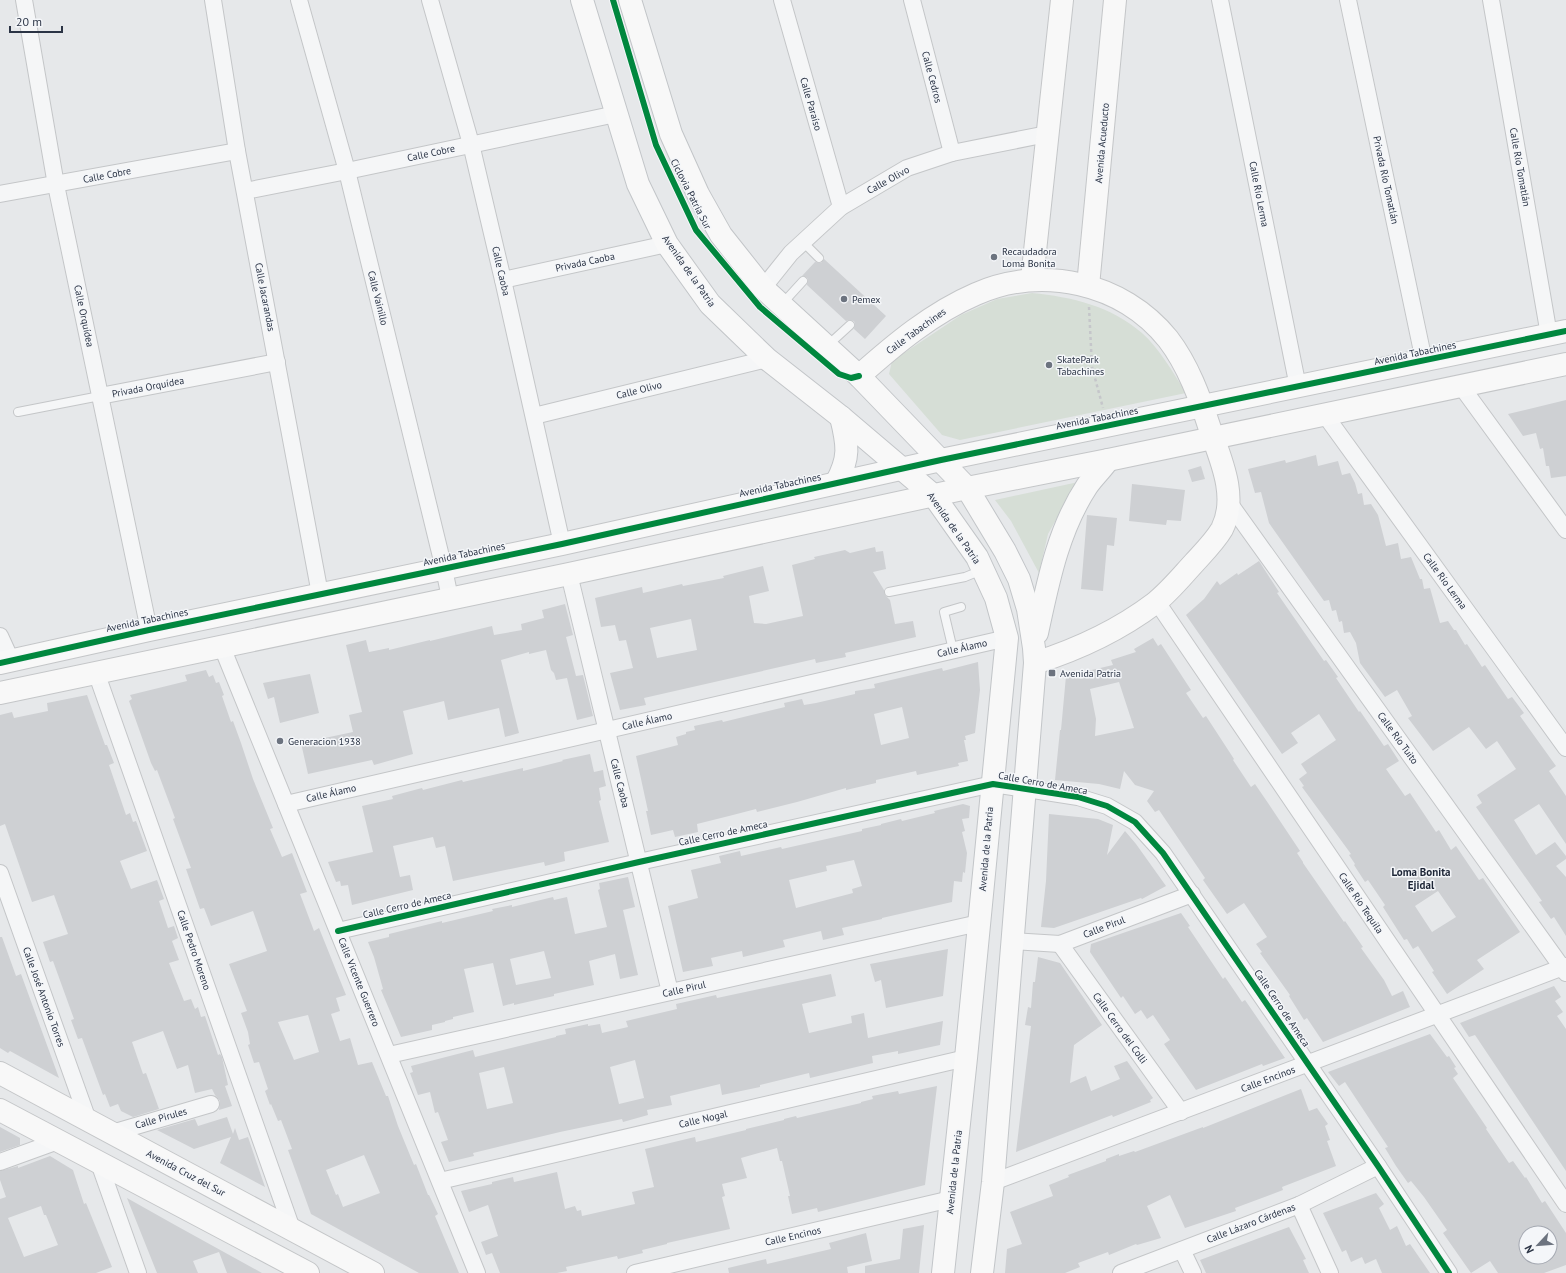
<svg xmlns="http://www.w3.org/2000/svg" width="1566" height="1273" font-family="'PT Sans',sans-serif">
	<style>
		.green { fill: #d6ded6 }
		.building { fill: #ced0d3; fill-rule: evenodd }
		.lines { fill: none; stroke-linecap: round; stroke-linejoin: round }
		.lane-casing { stroke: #c4c6c8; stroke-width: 10 }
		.street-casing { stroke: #c4c6c8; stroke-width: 18 }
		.secondary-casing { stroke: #c4c6c8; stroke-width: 24 }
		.primary-casing { stroke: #c2c5c8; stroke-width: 24 }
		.path { stroke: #c5c6ca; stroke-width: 2.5; stroke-dasharray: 3 3; stroke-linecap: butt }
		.lane { stroke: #f5f6f7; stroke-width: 8 }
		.street { stroke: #f5f6f7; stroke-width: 16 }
		.secondary { stroke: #f8f8f8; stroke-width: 22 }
		.primary { stroke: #f8f8f8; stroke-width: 22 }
		.cycleway-casing { stroke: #f4f6f9; stroke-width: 8 }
		.cycleway { stroke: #00873e; stroke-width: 6 }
		.poi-dot { fill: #6c737f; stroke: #f4f6f9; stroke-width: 1.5 }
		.labels { text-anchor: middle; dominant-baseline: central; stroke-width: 3; stroke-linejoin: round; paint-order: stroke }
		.street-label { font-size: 10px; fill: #2b3445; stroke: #f4f6f9 }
		.poi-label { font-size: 10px; fill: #2b3445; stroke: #f4f6f9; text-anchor: start }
		.neighbourhood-label { font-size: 11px; font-weight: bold; fill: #1d2536; stroke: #f4f6f9 }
	</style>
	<rect width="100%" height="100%" fill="#e6e8ea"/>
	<!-- green -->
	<g class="green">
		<path d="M1032,293C1072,297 1111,306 1142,333C1159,348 1174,374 1186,393L960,440L942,435L889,374L892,361L961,315L997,299Z"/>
		<path d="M1083,481L1066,502L1048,534L1039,573L1011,521L995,500Z"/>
	</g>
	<!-- building -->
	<g class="building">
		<path d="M824,259L886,316L865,339L854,329L855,324L854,321L849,320L846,321L807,285L808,279L806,277L802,276L815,262L821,263Z"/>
		<path d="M1566,400V476L1551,478L1549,466H1546L1543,448L1540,449L1536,433L1523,436L1508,414Z"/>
		<path d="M1316,455L1318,466L1338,461L1342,475L1350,473L1355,483L1358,494L1362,493L1364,505L1371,504L1378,515L1386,546L1398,543L1401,559L1411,557L1420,579H1422L1424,589L1430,588L1440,623L1448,621L1454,630H1456L1465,645L1467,644L1482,667L1485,665L1508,699L1512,697L1524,713L1520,716L1556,766L1549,771L1566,796V844L1539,804L1514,820L1536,855L1555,842L1566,856V859L1556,866L1566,877V936L1554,917L1551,919L1539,902L1542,901L1476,807L1482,803L1477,795L1516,769L1497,741L1486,749L1469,727L1433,751L1408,718L1412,716L1397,690L1385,697L1360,663L1356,643L1350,632L1344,633L1342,621L1339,622L1336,610L1332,611L1329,600L1324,601L1269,523L1261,492L1255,493L1248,469L1285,460L1286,463Z"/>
		<path d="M1201,466L1205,479L1192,482L1188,470Z"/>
		<path d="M1132,484L1185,490L1181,521L1167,520L1166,525L1129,521Z"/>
		<path d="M1087,515L1117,518L1114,546L1107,545L1103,591L1081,589Z"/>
		<path d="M875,547L876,552L883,551L886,569L873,572L884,590L885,595L890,600L895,624L913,621L916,637L845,653L846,657L816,663L815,659L644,698L646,705L620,710L610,673L633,668L626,640L619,641L615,625L601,627L595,598L642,587L643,593L682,584L683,586L724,578L723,576L763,566L769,591L749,596L754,623L766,624L803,616L792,565L815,559L814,557L845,550L850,553ZM691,619L697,650L657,658L650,628Z"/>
		<path d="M1259,561L1279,592L1277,593L1324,661L1326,660L1338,677L1336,678L1359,712L1360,711L1384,746L1388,744L1399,761L1386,769L1405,796L1410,793L1436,832L1439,830L1451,850L1456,846L1479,880L1483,878L1520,932L1477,960L1484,969L1447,994L1432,972L1434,971L1418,946L1413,949L1407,939L1404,940L1383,907L1385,905L1368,880L1365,882L1354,865L1355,864L1349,855L1351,854L1302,787L1304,786L1299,779L1307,773L1301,764L1336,740L1319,714L1291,733L1298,743L1282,754L1186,615L1204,599L1217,581L1220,585L1237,573L1238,575ZM1438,891L1456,917L1432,932L1415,906Z"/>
		<path d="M565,604L573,635L566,637L576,676L583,675L593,716L577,720L567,678L556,680L554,673L551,670L546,650L529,654V652L501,660L519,733L505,737L499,708L448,720L444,701L403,711L413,754L374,765L372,760L308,774L301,743L353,732L349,715L362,712L346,645L366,640L369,652L389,648V650L430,640V641L492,626L494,635L522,630L521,624L544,618L542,610Z"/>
		<path d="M1153,638L1158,646L1161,644L1191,690L1186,693L1203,718L1206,716L1234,759L1233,760L1251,787L1255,784L1268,803L1300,851L1297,853L1303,862V863L1344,922L1345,921L1363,947L1361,948L1384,980L1392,996L1403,991L1410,1007L1323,1042L1307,1018L1304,1020L1289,996L1290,995L1260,953L1262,952L1256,944L1267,937L1244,903L1227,914L1203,880L1205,878L1159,810L1155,812L1147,801L1154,791L1135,785L1124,771L1120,789L1099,784L1055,780L1060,730H1061L1066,676L1113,665L1111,660L1136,652L1134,649ZM1119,682L1134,728L1095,736L1096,719L1090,689Z"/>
		<path d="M978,662L980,690L975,733L965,736L966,740H964L968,761L958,763L959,766L917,775L916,771L876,780V783L846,790V788L797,802L757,812L756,809L729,816L697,824L698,832L675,837L673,830L651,835L646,811H648L636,756L678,745L676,737L686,734V732L695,730L694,726L722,720L723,722L785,707L784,703L802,699L804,705L816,703L855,694V691L875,688L874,684L942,668L943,671ZM902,707L909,738L881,745L874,714Z"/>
		<path d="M206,670L209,677L213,675L216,683L219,682L224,695L222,696L231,722L233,721L241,743L253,779L273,828L270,829L282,857L292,853L307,892L300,894L314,931L319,928L346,995L336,998L340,1011L331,1014L340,1041L350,1038L358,1065L372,1062L386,1096H388L398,1126L414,1165L416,1164L428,1195H429L438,1214L435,1216L459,1273H419L311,1214L288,1150L292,1149L281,1120L278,1121L271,1104L270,1105L265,1091L268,1089L259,1062L254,1063L248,1045L250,1044L248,1032L241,1013L247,1011L229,964L267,951L253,911L211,926L204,908L200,909L186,869L191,868L173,819L175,818L157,770L155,771L151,763L129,701L132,699L130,695L187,681L185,675ZM308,1015L319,1052L294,1060L278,1022ZM364,1155L380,1193L343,1207L338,1194L336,1195L326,1170Z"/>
		<path d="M310,674L319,713L280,723L274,697L268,699L263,683Z"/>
		<path d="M87,695L105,745H107L114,763L109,765L126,815L130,813L133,822L136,821L147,851L120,861L131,889L157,880L164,899L159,901L168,928L174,926L178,938L172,941L179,960L169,963L184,1001L191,999L195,1009L198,1007L201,1017L205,1016L218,1055L220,1054L222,1057L228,1085L225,1086L232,1106L219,1110L220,1101L215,1095L212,1089L195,1093L188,1065L177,1069L163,1031L132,1042L143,1074L146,1073L159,1109L133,1117L121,1111L118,1104L110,1107L105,1094L103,1095L82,1038L78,1039L71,1020L74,1019L53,961L50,962L43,942L68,934L54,895L32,902L5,824L0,826V715L12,712L14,718L48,711L47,703Z"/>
		<path d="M590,754L594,772L603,770L604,777L606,786L599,788L601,800L599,801L609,842L564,852L565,861L545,866L544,862L453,881L445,846L436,848L433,837L393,846L400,877L410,875L413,890L352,905L348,885L341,886L340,881L336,882L328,862L373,852L362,806L393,799L392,796L422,788L423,790L462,780L463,782L523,768V771L563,761L562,760Z"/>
		<path d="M963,804L970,806L969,818L962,819L965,831L962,832L967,853L965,873L963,872L962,882L954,881L952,902L882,918V919L842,928L844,935L823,940L821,931L783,940L785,947L743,957L742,951L711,958L713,966L683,972L668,906L698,898L691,870L721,863L719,856L740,851L741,856L781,847L782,849L862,831V829L881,825V824L901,819L902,821L935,813L934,811ZM854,860L862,886L852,889L853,893L796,908L789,880L827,871L826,866Z"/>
		<path d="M1049,814L1098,819L1113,825L1107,855L1125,831L1136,844L1166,886L1142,899L1141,898L1054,928L1041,927L1046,881Z"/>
		<path d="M628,877L635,907L623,910L638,975L620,979L615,954L589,961L594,985L554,994V996L514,1005V1003L503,1006L493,963L464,969L474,1012L453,1017V1019L445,1021V1022L432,1025V1030L401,1037L381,990L383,989L374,957L368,942L389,937V934L442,921V923L493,911L492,909L512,905V907L553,897L554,900L567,897L575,934L607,927L598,890L600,889L599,883ZM544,951L551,978L516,985L510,959Z"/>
		<path d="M1181,913L1190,926L1188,927L1223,979L1225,977L1242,1002L1245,1000L1285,1058L1263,1066L1262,1064L1196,1090L1164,1044L1170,1040L1153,1015L1147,1019L1141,1010L1135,1014L1123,996L1121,998L1090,952L1091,944Z"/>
		<path d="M0,937H2L16,976L21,974L59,1078L10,1051L8,1053L0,1048Z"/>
		<path d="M948,949L943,996L886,1008L881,980L875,982L870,964Z"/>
		<path d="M1038,957L1060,963L1102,1025L1074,1045L1070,1083L1086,1076L1091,1091L1120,1079L1114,1066L1127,1061L1153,1098L1150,1100L1151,1102L1136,1108L1113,1117L1112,1115L1016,1152L1031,1026L1025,1025L1028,1007L1031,1008L1033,982H1035Z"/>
		<path d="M831,974L836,996L802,1004L809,1033L852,1023L851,1016L864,1013L868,1038L943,1021L940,1045L898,1054V1051L872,1056L873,1063L810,1078L809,1073L760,1085V1087L722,1095L720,1084L670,1096L672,1105L647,1110L648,1115L623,1122L622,1119L560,1132L473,1153L474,1156L449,1162L441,1142L448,1140L438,1112L435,1113L430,1092L418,1095L410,1073L413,1072L411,1066L473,1050L475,1057L556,1037V1036L566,1034L565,1029L588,1024V1026L600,1024L602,1033L628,1027L626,1021L677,1009L676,1004L716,995L717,998ZM635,1060L639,1077L646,1106L644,1098L619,1104L610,1067ZM504,1067L513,1103L487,1109L479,1073Z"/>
		<path d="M1554,986L1561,997L1555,1001L1563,1012L1557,1016L1566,1029V1171L1475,1035L1469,1037L1460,1023Z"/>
		<path d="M1430,1034L1447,1057L1449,1056L1456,1067L1454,1068L1458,1074L1453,1078L1487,1128L1486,1129L1509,1163L1513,1161L1525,1178L1526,1177L1542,1203L1545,1201L1566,1233V1265L1544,1273H1498L1490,1261L1471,1273L1443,1233L1447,1230L1424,1197L1411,1181L1408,1183L1396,1166L1385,1148L1388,1147L1345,1082L1339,1086L1328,1072ZM1526,1233H1550V1257H1526Z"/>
		<path d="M937,1086L925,1185L818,1212L817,1208L792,1214L788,1196H790L782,1161H780L777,1148L741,1158L747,1178L722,1184L725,1196L722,1197L730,1229L667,1243V1244L642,1250L643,1253L618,1259L617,1256L566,1267L567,1271L557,1273H500L492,1253L486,1255L481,1242L498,1236L488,1205L469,1212L461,1191L492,1184V1182L513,1177L514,1182L557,1172L565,1209L575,1206L577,1211L581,1210L582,1216L635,1204L632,1192L654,1187L645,1149L695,1137L696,1142L746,1130V1129L784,1120V1119L796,1116L797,1118L861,1103V1102L873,1099L872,1096L898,1091L899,1094Z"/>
		<path d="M1301,1089L1309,1111L1317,1108L1328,1124L1325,1126L1330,1140L1327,1141L1336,1166L1282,1187L1283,1190L1235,1208L1236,1211L1185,1228L1170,1195L1147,1206L1161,1238L1137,1245L1136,1244L1109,1255L1108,1252L1078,1263L1080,1267L1065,1273H1005L1007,1249L1022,1244L1010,1212L1053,1196L1049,1185L1069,1177L1068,1175L1106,1161V1159L1119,1154V1156L1134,1151L1135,1152L1203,1127V1128Z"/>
		<path d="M227,1117L233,1134L235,1128L239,1140L248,1137L265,1187L220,1163L231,1137L194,1149L157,1130L195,1119L198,1126Z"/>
		<path d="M0,1127L20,1138V1145L0,1152Z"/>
		<path d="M50,1156L73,1170L84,1204L86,1203L112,1267L96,1273H0V1199L6,1197L0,1180V1171L18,1166V1168ZM41,1206L44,1215H46L58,1245L24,1257L8,1218Z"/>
		<path d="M1376,1193L1384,1204L1379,1208L1390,1230L1397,1226L1406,1246L1410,1244L1430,1273H1382L1376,1259L1365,1264L1362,1257L1351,1262L1346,1250L1342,1252L1323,1213Z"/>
		<path d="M127,1198L175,1225L262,1273H227L219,1252L193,1261L198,1273H157Z"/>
		<path d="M924,1225L919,1273H865V1266L900,1259L903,1229Z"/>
		<path d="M1289,1227L1306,1259L1303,1260L1309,1273H1206L1200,1260Z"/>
		<path d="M866,1233L872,1261L847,1267L848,1273H729L728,1268L766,1259L767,1264L831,1249L829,1243Z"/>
	</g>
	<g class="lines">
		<!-- lane casing -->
		<g class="lane-casing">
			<g id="lane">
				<path d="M803,242L819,258"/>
				<path d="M782,304L803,281"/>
				<path d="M827,346L850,325"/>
				<path d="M18,412L100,396"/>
				<path d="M889,592L965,577L982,570"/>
				<path d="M953,650L944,612L961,607"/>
			</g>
		</g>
		<!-- street casing -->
		<g class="street-casing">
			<g id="street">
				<path d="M24,0L56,185L149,630"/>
				<path d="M213,0L237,151L320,594"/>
				<path d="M299,0L347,171L444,569L450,598"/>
				<path d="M430,0L471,144L503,280L562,544"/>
				<path d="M782,0L841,207"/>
				<path d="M912,0L952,153"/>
				<path d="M1220,0L1298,387"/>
				<path d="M1348,0L1424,361"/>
				<path d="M1491,0L1549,335"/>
				<path d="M245,191L347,171L616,114"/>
				<path d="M0,194L237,151"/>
				<path d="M503,280L667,244"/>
				<path d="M763,288L791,253L841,207L907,168L952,153L1047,134"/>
				<path d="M1461,386L1566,530"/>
				<path d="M100,396L277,362"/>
				<path d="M1325,415L1566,748"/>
				<path d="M534,416L767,359"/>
				<path d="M1230,504L1566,973"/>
				<path d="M569,574L670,992"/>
				<path d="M1157,602L1566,1204"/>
				<path d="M0,636L11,660"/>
				<path d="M222,647L477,1273"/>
				<path d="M96,672L292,1229"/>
				<path d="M286,804L1007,638"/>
				<path d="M0,873L88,1120"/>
				<path d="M338,931L639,862L993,784L1078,797L1107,806L1135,822L1163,853L1378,1166L1449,1273"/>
				<path d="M1013,941L1060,944L1192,894"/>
				<path d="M1060,944L1181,1112"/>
				<path d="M389,1055L979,923"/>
				<path d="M112,1133L211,1104"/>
				<path d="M0,1162L58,1141"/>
				<path d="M99,1163L138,1273"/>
				<path d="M440,1181L966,1058"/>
				<path d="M993,1182L1566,966"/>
				<path d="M1299,1205L1330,1273"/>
				<path d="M1182,1250L1193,1273"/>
				<path d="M635,1273L951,1199"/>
				<path d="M1121,1273L1299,1205L1378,1166"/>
			</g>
		</g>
		<!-- secondary casing -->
		<g class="secondary-casing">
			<g id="secondary">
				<path d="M1032,279L1062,0"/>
				<path d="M1088,286L1115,0"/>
				<path d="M859,376C895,344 932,313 976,294C1042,265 1122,282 1168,339C1188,365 1200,398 1210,429C1221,460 1238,497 1222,529C1215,541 1204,552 1194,563C1182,576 1170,591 1155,603C1118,631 1079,649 1035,663"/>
				<path d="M0,663L149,630L562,544L941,460L1566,331"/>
				<path d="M0,693L569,574L967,488L1108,460L1566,364"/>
				<path d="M0,1073L373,1273"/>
				<path d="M0,1110L308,1273"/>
			</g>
		</g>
		<!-- primary casing -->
		<g class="primary-casing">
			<g id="primary">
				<path d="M582,0L638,184L667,244L710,304L767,359L841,417L934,496L977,557L996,598L1007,638L966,1058L943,1273"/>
				<path d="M630,0L671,134L698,194L721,235L763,288L859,376L967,488L1005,551L1019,579L1028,609L1034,648L1035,663L993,1182L982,1273"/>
				<path d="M836,483C850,458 848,445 841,417"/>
				<path d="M1037,633C1048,582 1058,530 1087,486C1093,477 1102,469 1108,460"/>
			</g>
		</g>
		<!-- path -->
		<path class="path" d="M1089,307L1092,367L1103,408"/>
		<!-- lane -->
		<use href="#lane" class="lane"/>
		<!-- street -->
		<use href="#street" class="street"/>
		<!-- secondary -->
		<use href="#secondary" class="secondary"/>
		<!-- primary -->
		<use href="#primary" class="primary"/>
		<!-- cycleway casing -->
		<g class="cycleway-casing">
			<g id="cycleway">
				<path d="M613,0L656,145L696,230L760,307L839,374L851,378L859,376"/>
				<path d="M0,663L149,630L562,544L941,460L1566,331"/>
				<path d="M338,931L639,862L993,784L1078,797L1107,806L1135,822L1163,853L1378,1166L1449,1273"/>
			</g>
		</g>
		<!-- cycleway -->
		<use href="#cycleway" class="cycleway"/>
	</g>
	<!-- markers -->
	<g class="poi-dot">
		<circle cx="994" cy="257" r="4"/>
		<circle cx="844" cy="299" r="4"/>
		<circle cx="1049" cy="365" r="4"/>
		<rect x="1048" y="669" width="8" height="8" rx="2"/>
		<circle cx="280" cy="741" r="4"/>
	</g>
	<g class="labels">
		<!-- street labels -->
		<g class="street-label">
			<text transform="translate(932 77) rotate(75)">Calle Cedros</text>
			<text transform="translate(811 104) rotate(74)">Calle Paraíso</text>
			<text transform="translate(1102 143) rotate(-85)">Avenida Acueducto</text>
			<text transform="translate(431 153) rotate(-12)">Calle Cobre</text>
			<text transform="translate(1520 167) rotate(80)">Calle Río Tomatlán</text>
			<text transform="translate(107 175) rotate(-11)">Calle Cobre</text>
			<text transform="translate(888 180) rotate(-29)">Calle Olivo</text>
			<text transform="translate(1386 180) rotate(78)">Privada Río Tomatlán</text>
			<text transform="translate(691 194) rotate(63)">Ciclovia Patria Sur</text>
			<text transform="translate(1259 194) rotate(79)">Calle Río Lerma</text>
			<text transform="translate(585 262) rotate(-12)">Privada Caoba</text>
			<text transform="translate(501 271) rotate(77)">Calle Caoba</text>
			<text transform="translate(689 271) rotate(55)">Avenida de la Patria</text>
			<text transform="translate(265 297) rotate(79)">Calle Jacarandas</text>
			<text transform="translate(378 298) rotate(76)">Calle Vainillo</text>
			<text transform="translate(84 316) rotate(78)">Calle Orquídea</text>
			<text transform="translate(916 331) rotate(-36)">Calle Tabachines</text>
			<text transform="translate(1415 353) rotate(-12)">Avenida Tabachines</text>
			<text transform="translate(148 387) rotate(-11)">Privada Orquídea</text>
			<text transform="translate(639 390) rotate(-14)">Calle Olivo</text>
			<text transform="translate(1097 418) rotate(-11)">Avenida Tabachines</text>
			<text transform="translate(780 485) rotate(-12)">Avenida Tabachines</text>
			<text transform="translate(954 528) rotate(55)">Avenida de la Patria</text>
			<text transform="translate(464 554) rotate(-12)">Avenida Tabachines</text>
			<text transform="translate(1445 581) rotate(54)">Calle Río Lerma</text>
			<text transform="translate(147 620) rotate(-12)">Avenida Tabachines</text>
			<text transform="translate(962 648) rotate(-13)">Calle Álamo</text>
			<text transform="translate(647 721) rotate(-13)">Calle Álamo</text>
			<text transform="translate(1398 738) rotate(54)">Calle Río Tuito</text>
			<text transform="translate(620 783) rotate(76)">Calle Caoba</text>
			<text transform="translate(1043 783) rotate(10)">Calle Cerro de Ameca</text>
			<text transform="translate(331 793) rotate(-13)">Calle Álamo</text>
			<text transform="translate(723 833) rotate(-12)">Calle Cerro de Ameca</text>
			<text transform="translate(986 849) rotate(-85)">Avenida de la Patria</text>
			<text transform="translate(1361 903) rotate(56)">Calle Río Tequila</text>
			<text transform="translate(407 905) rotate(-13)">Calle Cerro de Ameca</text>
			<text transform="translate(1104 927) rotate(-21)">Calle Pirul</text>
			<text transform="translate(194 950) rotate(71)">Calle Pedro Moreno</text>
			<text transform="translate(359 982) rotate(68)">Calle Vicente Guerrero</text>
			<text transform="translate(684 989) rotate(-13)">Calle Pirul</text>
			<text transform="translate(44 997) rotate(70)">Calle José Antonio Torres</text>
			<text transform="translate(1282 1008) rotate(56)">Calle Cerro de Ameca</text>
			<text transform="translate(1120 1028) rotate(54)">Calle Cerro del Colli</text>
			<text transform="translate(1268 1079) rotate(-21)">Calle Encinos</text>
			<text transform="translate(161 1118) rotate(-16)">Calle Pirules</text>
			<text transform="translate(703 1119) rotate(-13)">Calle Nogal</text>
			<text transform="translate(954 1172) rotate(-84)">Avenida de la Patria</text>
			<text transform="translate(186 1173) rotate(28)">Avenida Cruz del Sur</text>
			<text transform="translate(1251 1223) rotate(-21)">Calle Lázaro Cárdenas</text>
			<text transform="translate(793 1236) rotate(-13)">Calle Encinos</text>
		</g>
		<!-- poi labels -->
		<g class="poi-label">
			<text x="1002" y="251">Recaudadora<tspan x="1002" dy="12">Loma Bonita</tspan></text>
			<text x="852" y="299">Pemex</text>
			<text x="1057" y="359">SkatePark<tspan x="1057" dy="12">Tabachines</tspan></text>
			<text x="1060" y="673">Avenida Patria</text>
			<text x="288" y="741">Generacion 1938</text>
		</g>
		<!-- neighbourhood labels -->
		<g class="neighbourhood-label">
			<text x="1421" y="872">Loma Bonita<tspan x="1421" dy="13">Ejidal</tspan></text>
		</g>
	</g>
	<!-- north arrow -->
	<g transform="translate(1538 1245) rotate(244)"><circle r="19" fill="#f4f6f9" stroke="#a4a8b1"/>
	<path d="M0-3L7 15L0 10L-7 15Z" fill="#6c737f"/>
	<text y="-6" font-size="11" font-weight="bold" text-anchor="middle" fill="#2b3445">N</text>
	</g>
	<!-- scale -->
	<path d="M10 26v6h52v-6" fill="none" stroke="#2b3445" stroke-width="2"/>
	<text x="16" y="26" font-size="12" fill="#2b3445" stroke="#f4f6f9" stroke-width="3" paint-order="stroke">20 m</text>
</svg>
